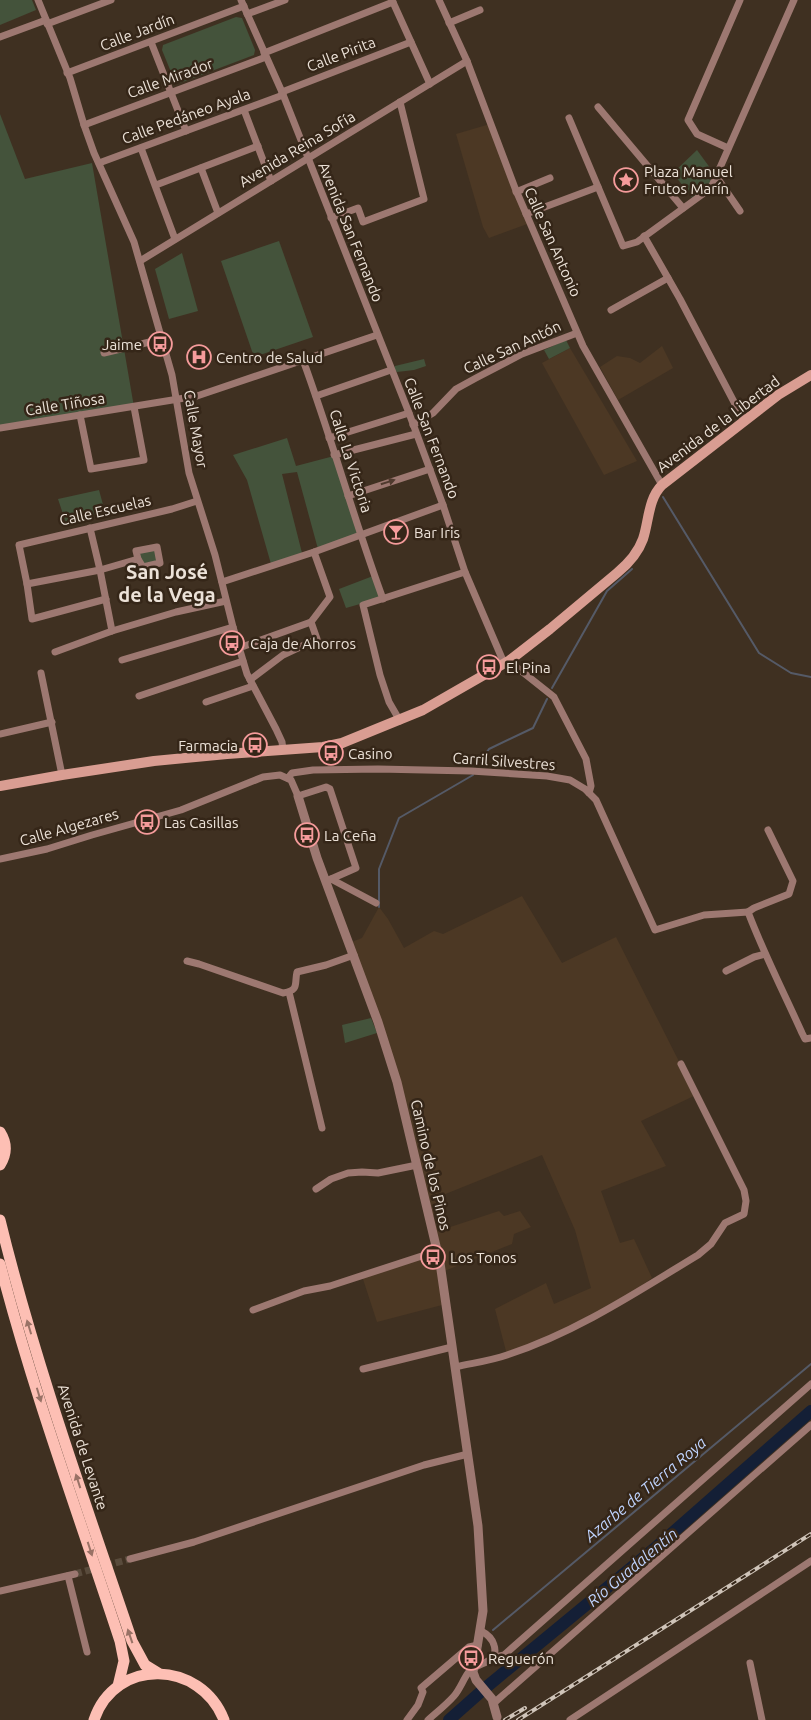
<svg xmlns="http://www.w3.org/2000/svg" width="811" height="1720" font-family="Ubuntu,sans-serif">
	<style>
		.built { fill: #4c3824 }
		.green { fill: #44533b }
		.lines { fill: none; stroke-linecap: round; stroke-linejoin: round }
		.stream { stroke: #555a67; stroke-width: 2 }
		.river { stroke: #141f36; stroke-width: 12 }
		.minor-tunnel { stroke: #594b3c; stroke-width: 7; stroke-dasharray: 7 3.5; stroke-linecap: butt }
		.minor { stroke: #9d7871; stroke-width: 7 }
		.tertiary { stroke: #9d7871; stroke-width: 9 }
		.secondary { stroke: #d99d92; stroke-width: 10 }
		.primary { stroke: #fdbfb4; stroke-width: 11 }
		.rail-casing { stroke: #cfc4b9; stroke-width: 4 }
		.rail { stroke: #352618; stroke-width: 2; stroke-dasharray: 5.5; stroke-linecap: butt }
		.oneway { fill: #4f3a2e }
		.oneway2 { fill: #997266 }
		.labels { text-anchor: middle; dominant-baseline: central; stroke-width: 5; stroke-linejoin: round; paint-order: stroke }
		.street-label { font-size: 15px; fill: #ece2d8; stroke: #352618 }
		.poi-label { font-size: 15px; fill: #ece2d8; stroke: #352618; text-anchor: start }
		.water-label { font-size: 16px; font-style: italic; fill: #bfd3fd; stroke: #352618 }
		.district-label { font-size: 20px; font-weight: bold; fill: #ece2d8; stroke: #352618 }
	</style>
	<rect width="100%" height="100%" fill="#3f3021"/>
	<!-- built -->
	<g class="built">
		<path d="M490,124L530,223L489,238L483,227L456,134Z"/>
		<path d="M662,346L673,368L618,400L600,367L617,356L630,358L640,363Z"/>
		<path d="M570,348L637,461L604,475L542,363Z"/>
		<path d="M522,896L562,963L616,937L696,1095L641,1121L666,1166L601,1191L620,1243L634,1239L652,1278L609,1309L507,1355L495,1309L546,1283L554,1304L591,1288L575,1230L542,1155L443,1195L444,1211L433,1216L438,1231L499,1211L504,1216L520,1211L531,1227L514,1234L512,1244L442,1272L446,1304L377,1322L362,1276L437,1251L403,1104L349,943L362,938L379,907L388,919L404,948L434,931L443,934Z"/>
	</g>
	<!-- green -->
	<g class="green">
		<path d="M0,0H32L36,10L0,25Z"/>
		<path d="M236,17L242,18L255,50L254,55L180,83L175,82L162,50L163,45Z"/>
		<path d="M0,114L25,179L92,163L134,407L0,428Z"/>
		<path d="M697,150L716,176L711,188L693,199L673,173Z"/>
		<path d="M279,241L313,337L254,357L221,261Z"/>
		<path d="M182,253L198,311L169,319L155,269Z"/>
		<path d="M566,340L570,348L549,359L544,350Z"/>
		<path d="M424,359L426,366L414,370L397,372L394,369L395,366Z"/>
		<path d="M287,438L296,466L334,456L359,535L318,549L297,472L282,474L302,553L271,564L247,480L233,455Z"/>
		<path d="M99,490L105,512L66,523L58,499Z"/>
		<path d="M155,549L158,559L156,561L141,564L138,553Z"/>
		<path d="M373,576L381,598L346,608L339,589Z"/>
		<path d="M371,1018L377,1033L345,1043L342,1025Z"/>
	</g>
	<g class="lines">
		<!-- stream -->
		<g class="stream">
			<path d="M663,497L759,653L791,673L811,677"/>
			<path d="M552,688L607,591L632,569"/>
			<path d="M484,756L489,749L533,728L547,699"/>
			<path d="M379,907V869L399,818L473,775"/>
			<path d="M493,1630L811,1364"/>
		</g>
		<!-- river -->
		<path class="river" d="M449,1720L484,1689L654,1549L811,1411"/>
		<!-- minor-tunnel -->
		<path class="minor-tunnel" d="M75,1574L130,1559"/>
		<!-- minor -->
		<g class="minor">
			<path d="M38,0L70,78L84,125L94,153L134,242L172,375L189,473L215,555L233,627L247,674L276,729L282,742L283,750"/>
			<path d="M241,0L282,92L409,413L443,505L465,572L504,663"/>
			<path d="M392,0L430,84"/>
			<path d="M439,0L467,61L515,188L583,346L662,485"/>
			<path d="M247,14L285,0"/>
			<path d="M449,23L480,10"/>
			<path d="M47,24L111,0"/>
			<path d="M0,37L46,20"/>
			<path d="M151,42L186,131"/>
			<path d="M264,53L393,2"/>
			<path d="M67,73L244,6"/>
			<path d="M282,92L411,42"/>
			<path d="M598,107L683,208"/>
			<path d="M244,110L271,181"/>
			<path d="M569,118L623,246L637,242L711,188L794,0"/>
			<path d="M84,125L266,57"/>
			<path d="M141,148L175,239"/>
			<path d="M728,148L697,134L688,120L740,0"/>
			<path d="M99,163L283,95"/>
			<path d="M201,168L218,213"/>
			<path d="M716,176L740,211"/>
			<path d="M156,185L258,146"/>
			<path d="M516,192L550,178"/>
			<path d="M526,214L598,187"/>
			<path d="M331,218L358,208L363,222L424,199L400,102"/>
			<path d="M644,236L680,299L744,421"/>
			<path d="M140,261L467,61"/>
			<path d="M611,310L668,278"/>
			<path d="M104,353L162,339"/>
			<path d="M303,360C332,439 354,520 383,599"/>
			<path d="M316,396L391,370"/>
			<path d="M80,415L91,469L144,460L134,407"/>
			<path d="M413,425L433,413L456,389L476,378L522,354L577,333"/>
			<path d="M0,428L197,396L377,335"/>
			<path d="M329,438L409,413"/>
			<path d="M334,455L416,434"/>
			<path d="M348,496L430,469"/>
			<path d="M90,528L100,570L112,631"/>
			<path d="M157,547L160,563L143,567L138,559L136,551Z"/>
			<path d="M222,582L314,552L443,505"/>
			<path d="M27,584L100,570L138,559"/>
			<path d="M106,599L32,619L27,584L19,545L172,509L197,501"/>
			<path d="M239,648L311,622L330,597L314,552"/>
			<path d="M55,652L112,631L176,612L226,601"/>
			<path d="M122,660L233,627"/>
			<path d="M510,660L515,666L554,697L586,759L591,786L589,793"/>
			<path d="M41,673L62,775"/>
			<path d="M250,680L283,655L317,639L311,622"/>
			<path d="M139,696L243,661"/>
			<path d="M206,702L253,686"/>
			<path d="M400,721L389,702L380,675L363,605L465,572"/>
			<path d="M0,734L52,722"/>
			<path d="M288,778L292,773L313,770L378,769L471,771L547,776L570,780L585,789L596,800L655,930L704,915L748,912"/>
			<path d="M0,859L47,849L92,835L181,810L263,777L280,775L291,780L298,796L326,787L330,789L356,868L331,879"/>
			<path d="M328,880L331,879L376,903"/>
			<path d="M748,912C764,954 784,993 802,1033L805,1039L811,1038"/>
			<path d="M748,912L754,908L789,894L793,881L768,830"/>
			<path d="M187,961L199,964L283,993C300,990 294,984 297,972L326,965L354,955"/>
			<path d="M726,971L754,957L765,954"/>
			<path d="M289,992L322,1128"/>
			<path d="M316,1189L331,1179L348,1173L362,1172L378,1173L417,1165"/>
			<path d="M253,1310L304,1291L330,1286L437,1251"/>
			<path d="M455,1367C472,1363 490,1361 507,1355C575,1333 637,1292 698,1255L711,1244L725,1223L744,1214L746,1201L744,1190L681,1064"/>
			<path d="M363,1369L452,1347"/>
			<path d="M130,1559L194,1542L424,1465L468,1454"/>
			<path d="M68,1576L87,1652"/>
			<path d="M0,1591L75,1574"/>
			<path d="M492,1658L504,1655L811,1384"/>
			<path d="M750,1663L762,1720"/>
			<path d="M494,1703L811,1425"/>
			<path d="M407,1720L418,1705L423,1692L421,1688L469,1647L478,1645"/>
			<path d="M428,1720C437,1712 446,1705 454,1696C460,1689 463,1680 468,1673C476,1662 500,1664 494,1645C492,1638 487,1634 481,1631"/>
			<path d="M570,1720L811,1561"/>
		</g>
		<!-- tertiary -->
		<path class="tertiary" d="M298,796L317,858L378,1022L397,1082L440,1263L478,1526L483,1611L473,1672L476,1680L492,1699L497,1717"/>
		<!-- secondary -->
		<path class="secondary" d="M0,786L62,775L154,761L227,754L323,747L342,743L423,710L510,660L550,629L617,573C628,564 638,553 643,539C649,521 648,499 662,485L778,395L811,375"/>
		<!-- primary -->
		<g class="primary">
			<path d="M0,1132C7,1143 7,1154 0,1165"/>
			<path d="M0,1220C35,1363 85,1502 132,1641L145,1665L158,1673"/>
			<path d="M0,1264C33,1392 79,1516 120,1641L124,1661L118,1686"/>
			<path d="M94,1720C115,1657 201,1660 224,1720"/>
		</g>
		<!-- rail casing -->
		<g class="rail-casing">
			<g id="rail">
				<path d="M505,1720L525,1708"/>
				<path d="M518,1720L811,1534"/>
			</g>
		</g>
		<!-- rail -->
		<use href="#rail" class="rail"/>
	</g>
	<!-- one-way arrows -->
	<defs><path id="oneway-solid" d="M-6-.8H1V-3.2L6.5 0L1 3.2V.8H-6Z" transform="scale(1.25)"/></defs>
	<use class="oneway" href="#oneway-solid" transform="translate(388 482) rotate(-18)"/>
	<g class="oneway2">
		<use href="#oneway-solid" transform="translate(29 1327) rotate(-107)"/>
		<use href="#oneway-solid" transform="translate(39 1395) rotate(73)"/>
		<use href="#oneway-solid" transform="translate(78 1481) rotate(-108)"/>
		<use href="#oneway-solid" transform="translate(90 1549) rotate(72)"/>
		<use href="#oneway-solid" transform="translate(130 1636) rotate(-109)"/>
	</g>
	<!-- icons -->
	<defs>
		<g id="sight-ring" transform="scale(1.25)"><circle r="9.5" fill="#352618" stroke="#f59b9b" stroke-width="1.5"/><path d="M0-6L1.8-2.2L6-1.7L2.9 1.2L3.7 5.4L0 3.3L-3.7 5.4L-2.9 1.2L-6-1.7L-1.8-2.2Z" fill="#f59b9b"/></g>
		<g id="bus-ring" transform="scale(1.25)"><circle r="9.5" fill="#352618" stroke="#f59b9b" stroke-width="1.5"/><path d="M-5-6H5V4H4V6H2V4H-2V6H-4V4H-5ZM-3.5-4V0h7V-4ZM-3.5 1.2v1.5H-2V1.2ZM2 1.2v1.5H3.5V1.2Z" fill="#f59b9b"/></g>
		<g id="hospital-ring" transform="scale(1.25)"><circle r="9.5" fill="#352618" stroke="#f59b9b" stroke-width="1.5"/><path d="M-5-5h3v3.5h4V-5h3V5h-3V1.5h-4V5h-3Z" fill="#f59b9b"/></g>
		<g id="bar-ring" transform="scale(1.25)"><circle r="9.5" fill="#352618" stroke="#f59b9b" stroke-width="1.5"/><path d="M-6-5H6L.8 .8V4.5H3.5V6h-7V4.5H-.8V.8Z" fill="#f59b9b"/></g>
	</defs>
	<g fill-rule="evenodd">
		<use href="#sight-ring" x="626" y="180"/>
		<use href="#bus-ring" x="160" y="344"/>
		<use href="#hospital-ring" x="199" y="357"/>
		<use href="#bar-ring" x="396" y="532"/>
		<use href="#bus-ring" x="232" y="643"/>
		<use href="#bus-ring" x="489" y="667"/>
		<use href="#bus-ring" x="255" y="745"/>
		<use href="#bus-ring" x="331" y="753"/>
		<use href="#bus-ring" x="147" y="822"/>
		<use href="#bus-ring" x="307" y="835"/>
		<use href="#bus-ring" x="433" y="1257"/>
		<use href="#bus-ring" x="471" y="1658"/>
	</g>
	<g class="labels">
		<!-- street labels -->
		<g class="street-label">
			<text transform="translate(137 32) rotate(-21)">Calle Jardín</text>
			<text transform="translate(341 54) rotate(-21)">Calle Pirita</text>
			<text transform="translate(170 78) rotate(-20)">Calle Mirador</text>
			<text transform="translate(186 116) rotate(-20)">Calle Pedáneo Ayala</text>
			<text transform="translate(297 149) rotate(-31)">Avenida Reina Sofía</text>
			<text transform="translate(351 232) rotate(68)">Avenida San Fernando</text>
			<text transform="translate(553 242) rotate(66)">Calle San Antonio</text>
			<text transform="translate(512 347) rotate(-25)">Calle San Antón</text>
			<text transform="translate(65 404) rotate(-9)">Calle Tiñosa</text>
			<text transform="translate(718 424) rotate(-37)">Avenida de la Libertad</text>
			<text transform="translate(196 429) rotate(80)">Calle Mayor</text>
			<text transform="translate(432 438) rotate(69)">Calle San Fernando</text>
			<text transform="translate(351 461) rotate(72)">Calle La Victoria</text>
			<text transform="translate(105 510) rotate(-13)">Calle Escuelas</text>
			<text transform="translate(504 761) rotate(4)">Carril Silvestres</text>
			<text transform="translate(69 827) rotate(-16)">Calle Algezares</text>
			<text transform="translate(431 1165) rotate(77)">Camino de los Pinos</text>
			<text transform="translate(83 1447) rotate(72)">Avenida de Levante</text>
		</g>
		<!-- poi labels -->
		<g class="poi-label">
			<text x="644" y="171">Plaza Manuel<tspan x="644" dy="17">Frutos Marín</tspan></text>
			<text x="142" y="344" text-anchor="end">Jaime</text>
			<text x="216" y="357">Centro de Salud</text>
			<text x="414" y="532">Bar Iris</text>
			<text x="250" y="643">Caja de Ahorros</text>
			<text x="506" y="667">El Pina</text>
			<text x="238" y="745" text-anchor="end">Farmacia</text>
			<text x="348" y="753">Casino</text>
			<text x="164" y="822">Las Casillas</text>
			<text x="324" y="835">La Ceña</text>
			<text x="450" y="1257">Los Tonos</text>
			<text x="488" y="1658">Reguerón</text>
		</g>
		<!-- water labels -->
		<g class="water-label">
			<text transform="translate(645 1489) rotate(-40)">Azarbe de Tierra Roya</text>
			<text transform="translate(632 1567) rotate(-40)">Río Guadalentín</text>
		</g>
		<!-- district labels -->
		<g class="district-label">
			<text x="167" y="571">San José<tspan x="167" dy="23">de la Vega</tspan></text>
		</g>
	</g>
</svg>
